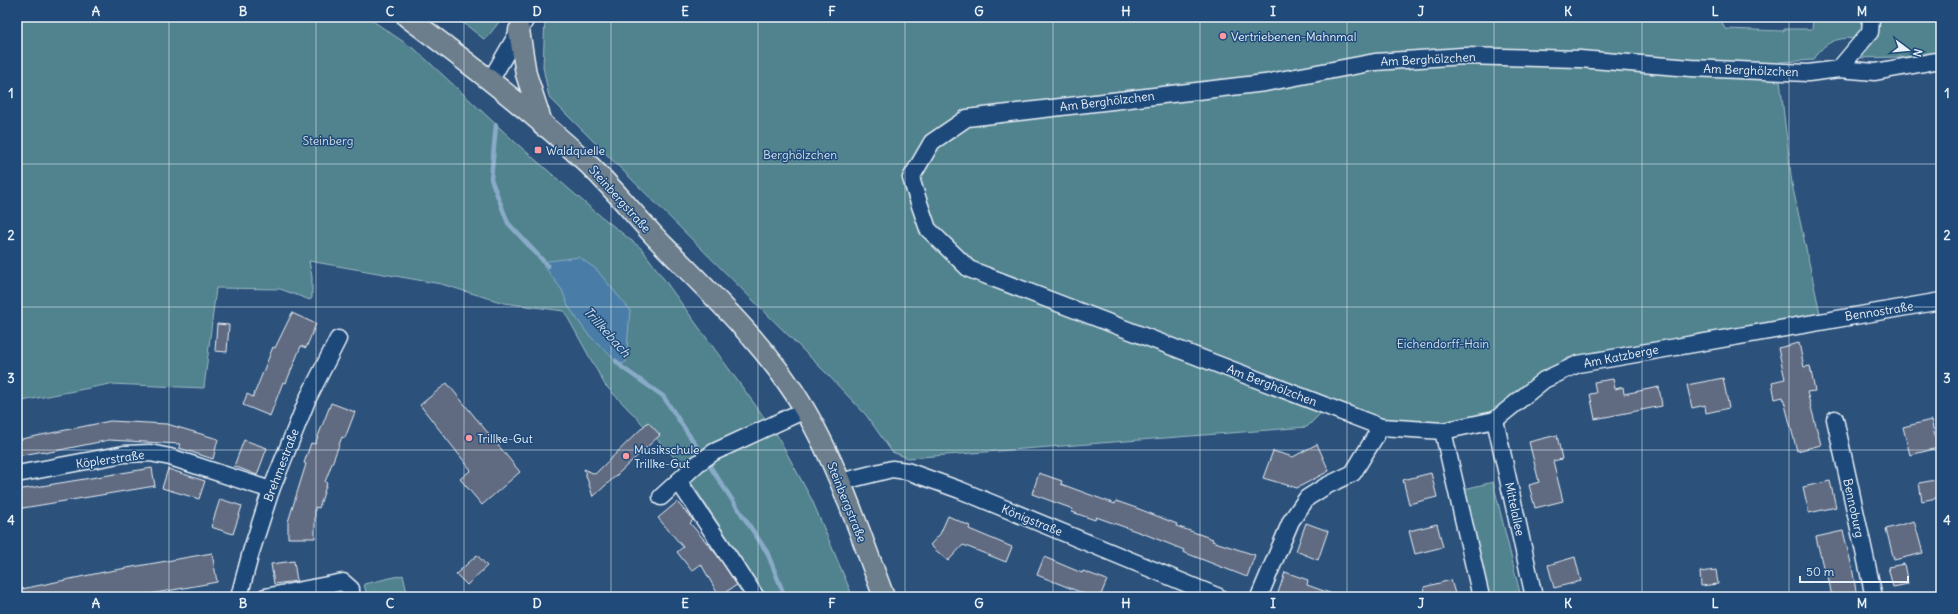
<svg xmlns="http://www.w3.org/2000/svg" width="1958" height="614" font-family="Delius,sans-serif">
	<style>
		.green { fill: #51838f; stroke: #9cbac4 }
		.water { fill: #497da7; stroke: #89abc7 }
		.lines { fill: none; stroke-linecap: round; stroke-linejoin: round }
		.stream { stroke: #89abc7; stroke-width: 4.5 }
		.building { fill: #616b81; stroke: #e8f1f8 }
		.minor-casing { stroke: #e8f1f8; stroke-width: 19 }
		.major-casing { stroke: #e8f1f8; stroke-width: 23 }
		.minor { stroke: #1f4a7a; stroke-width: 16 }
		.major { stroke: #6c7d8b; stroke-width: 20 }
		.grid { fill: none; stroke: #e8f1f8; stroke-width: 1; stroke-opacity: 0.55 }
		.poi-dot { fill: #ff9aa2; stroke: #1f4a7a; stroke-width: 1.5 }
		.labels { text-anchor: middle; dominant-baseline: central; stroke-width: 3; stroke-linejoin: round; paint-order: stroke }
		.poi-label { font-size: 12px; fill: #e8f1f8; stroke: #1f4a7a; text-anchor: start }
		.street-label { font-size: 12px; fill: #e8f1f8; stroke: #1f4a7a }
		.park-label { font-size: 12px; fill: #d1e0e8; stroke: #1f4a7a }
		.water-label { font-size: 13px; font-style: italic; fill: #d0e0ec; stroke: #1f4a7a }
		.neatline { fill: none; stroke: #e8f1f8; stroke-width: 1.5 }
		.grid-label { font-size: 13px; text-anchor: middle; font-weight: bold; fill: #e8f1f8 }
	</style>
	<rect width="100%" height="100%" fill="#2c517b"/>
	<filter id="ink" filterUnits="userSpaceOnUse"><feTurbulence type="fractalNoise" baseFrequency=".025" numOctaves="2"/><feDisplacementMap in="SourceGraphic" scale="8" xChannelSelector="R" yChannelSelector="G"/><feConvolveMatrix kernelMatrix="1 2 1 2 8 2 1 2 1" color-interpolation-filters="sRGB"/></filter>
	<g filter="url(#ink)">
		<!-- green -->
		<g class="green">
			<path d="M17,17H367L417,51L515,142L592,209L642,249L777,435L812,500L853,597H767L675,458L605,385L564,311L504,303L441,284L309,261L312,277V298L310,300L280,289L216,288L204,388L110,384L17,402Z"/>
			<path d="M456,17H503L485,40Z"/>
			<path d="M545,17H1719L1725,29L1784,31V29H1812L1813,20L1847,21L1848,17H1858L1864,30L1857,39C1838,36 1822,43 1814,60L1780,62L1779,72L1792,184L1820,313L1789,321L1646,346L1568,358L1495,419L1443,430L1381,426L1328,406L1307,427L908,458L892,452L866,415L827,374L549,97L543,67Z"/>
			<path d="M1874,17H1941V56L1855,58Z"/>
			<path d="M1493,482L1521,597H1487L1460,490Z"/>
			<path d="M403,575L408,597H367L364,584Z"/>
		</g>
		<!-- water -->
		<path class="water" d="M579,257L596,269L630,310L626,362L620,365L587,333L568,306L562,290L541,262Z"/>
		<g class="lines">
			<!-- stream -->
			<g class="stream">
				<path d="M496,125L491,179L508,223L548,266"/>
				<path d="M616,361L623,368L663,396L767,552L785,597"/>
			</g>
		</g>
		<!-- building -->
		<g class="building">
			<path d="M292,313L316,324L306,348L301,346L286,383L283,382L270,416L243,405L247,394L253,397L273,347L275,348Z"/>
			<path d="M217,324L229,325L227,352L215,351Z"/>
			<path d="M1799,343L1804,367L1810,366L1815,391L1807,392L1821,445L1797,451L1783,397L1775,399L1772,382L1785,379L1778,348Z"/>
			<path d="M1723,378L1729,408L1706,413L1705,405L1692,408L1687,385Z"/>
			<path d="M1613,379L1615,389L1623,387L1624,394L1659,387L1662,406L1595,419L1590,394L1596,393L1594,382Z"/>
			<path d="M447,383L520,472L482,505L460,479L471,470L420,405Z"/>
			<path d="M331,403L355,412L345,438L342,437L325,482L327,483L319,508L315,507V538H288V522L306,464L304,463L311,443L315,444Z"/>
			<path d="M1931,420L1938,448L1910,455L1903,427Z"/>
			<path d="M110,421L167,424L218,439L213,459L179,448L180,444L109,440L45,453L44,451L17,456V440Z"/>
			<path d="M648,422L660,435L593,497L584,469L595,474Z"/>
			<path d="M1557,435L1562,459L1553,461L1563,501L1535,508L1529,485L1539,482L1529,442Z"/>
			<path d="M244,440L267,448L257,475L234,466Z"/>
			<path d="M1317,444L1329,471L1297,488L1263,478L1273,451L1293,457Z"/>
			<path d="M152,468L155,486L17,509V490Z"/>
			<path d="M168,469L205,481L199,499L162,488Z"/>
			<path d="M1039,473L1062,481L1061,484L1115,504L1116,501L1139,509L1177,524L1176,526L1213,539L1212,541L1255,555L1247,577L1183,552L1184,550L1147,535L1096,517L1095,520L1072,512L1073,509L1032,494Z"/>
			<path d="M1431,473L1437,497L1409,504L1403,480Z"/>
			<path d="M1941,479V497L1922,501L1919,483Z"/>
			<path d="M1830,481L1836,507L1809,513L1803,487Z"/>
			<path d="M220,499L242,506L233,534L211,527Z"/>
			<path d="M677,502L693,520L690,523L717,555L737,585L719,596L701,564L692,571L677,552L683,547L658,518Z"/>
			<path d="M948,516L970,526L969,529L1012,547L1006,562L963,545L948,561L930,545L940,534Z"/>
			<path d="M1914,521L1923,553L1894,560L1886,529Z"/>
			<path d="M1306,523L1328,531L1318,560L1296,551Z"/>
			<path d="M1437,524L1443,547L1415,554L1409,531Z"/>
			<path d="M1843,531L1852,567L1857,597H1832L1827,571H1824L1816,537Z"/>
			<path d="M212,553L217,582L134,597H17V590L104,572Z"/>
			<path d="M477,555L487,566L467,585L456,574Z"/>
			<path d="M1044,557L1082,573L1083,571L1107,580L1100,597H1084L1085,594L1037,575Z"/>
			<path d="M1575,557L1581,581L1554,588L1548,565Z"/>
			<path d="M294,561L297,581L274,584L271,564Z"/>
			<path d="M1904,564L1908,584L1893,587L1888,567Z"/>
			<path d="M1716,570L1718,584L1701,586L1700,572Z"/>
			<path d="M1285,572L1308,580L1307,585L1335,595V597H1288L1278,593Z"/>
			<path d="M1451,580L1456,597H1426L1424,587Z"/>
		</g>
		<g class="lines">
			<!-- minor casing -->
			<g class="minor-casing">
				<g id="minor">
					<path d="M1941,60L1875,72L1839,69L1808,73L1691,68L1580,59L1463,56L1375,62L1265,83L967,118L932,142L911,178L915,191L928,229L969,269L1381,427L1443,431L1495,420L1544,380L1578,364L1941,301"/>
					<path d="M1839,69L1870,32L1871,20L1869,17"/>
					<path d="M490,81L527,17"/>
					<path d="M1835,419L1874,597"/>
					<path d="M1495,420L1534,597"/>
					<path d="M1443,431L1481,597"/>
					<path d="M17,474L124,454L150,453L170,457L271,490"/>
					<path d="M679,482L756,597"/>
					<path d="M840,482L892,469L907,471L960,490L1219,597"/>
					<path d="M661,497L697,464L714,452L805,410"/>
					<path d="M239,597L251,552L271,490L308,398L338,339"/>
					<path d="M265,597L343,582L351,589V597"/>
					<path d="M1259,597L1291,521L1307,498L1326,486L1353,473L1381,427"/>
				</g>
			</g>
			<!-- major casing -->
			<g class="major-casing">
				<g id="major">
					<path d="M407,17C469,63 530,110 586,162C614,188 638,220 665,247C714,297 769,348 805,410C839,468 860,534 884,597"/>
					<path d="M519,30L526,74L543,126"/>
				</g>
			</g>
			<!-- minor -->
			<use href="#minor" class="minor"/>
			<!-- major -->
			<use href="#major" class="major"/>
		</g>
	</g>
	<!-- grid -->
	<path class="grid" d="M169,17V597M316,17V597M464,17V597M611,17V597M758,17V597M905,17V597M1053,17V597M1200,17V597M1347,17V597M1494,17V597M1642,17V597M1789,17V597M17,164H1941M17,307H1941M17,450H1941"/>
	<!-- markers -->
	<g class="poi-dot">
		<circle cx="1223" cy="36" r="4"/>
		<rect x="534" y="146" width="8" height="8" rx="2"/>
		<circle cx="469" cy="438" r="4"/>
		<circle cx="626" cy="456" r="4"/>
	</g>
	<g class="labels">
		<!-- poi labels -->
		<g class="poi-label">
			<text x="1231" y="36">Vertriebenen-Mahnmal</text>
			<text x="546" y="150">Waldquelle</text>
			<text x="477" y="438">Trillke-Gut</text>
			<text x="634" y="449">Musikschule<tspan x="634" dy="14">Trillke-Gut</tspan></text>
		</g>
		<!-- street labels -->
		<g class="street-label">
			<text transform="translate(1428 59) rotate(-3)">Am Berghölzchen</text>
			<text transform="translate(1751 70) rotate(2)">Am Berghölzchen</text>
			<text transform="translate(1107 101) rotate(-7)">Am Berghölzchen</text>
			<text transform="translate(620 199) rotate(48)">Steinbergstraße</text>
			<text transform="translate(1879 311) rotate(-9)">Bennostraße</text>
			<text transform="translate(1621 356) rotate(-11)">Am Katzberge</text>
			<text transform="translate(1272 385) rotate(21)">Am Berghölzchen</text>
			<text transform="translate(110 459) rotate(-8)">Köplerstraße</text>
			<text transform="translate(281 465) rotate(-69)">Brehmestraße</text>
			<text transform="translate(847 502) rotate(68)">Steinbergstraße</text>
			<text transform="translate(1854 508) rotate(78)">Bennoburg</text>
			<text transform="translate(1515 509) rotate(78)">Mittelallee</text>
			<text transform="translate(1032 520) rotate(22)">Königstraße</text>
		</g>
		<!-- park labels -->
		<g class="park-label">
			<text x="328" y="140">Steinberg</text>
			<text x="800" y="154">Berghölzchen</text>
			<text x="1443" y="343">Eichendorff-Hain</text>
		</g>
		<!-- water labels -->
		<g class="water-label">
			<text transform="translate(607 332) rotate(48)">Trillkebach</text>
		</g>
	</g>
	<!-- margin -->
	<rect width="1958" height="614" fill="none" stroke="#1f4a7a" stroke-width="44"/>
	<!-- north arrow -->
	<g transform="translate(1908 50) rotate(106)" stroke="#1f4a7a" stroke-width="3" paint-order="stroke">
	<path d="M0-3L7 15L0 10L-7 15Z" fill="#e8f1f8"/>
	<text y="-6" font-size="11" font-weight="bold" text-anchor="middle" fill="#e8f1f8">N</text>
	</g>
	<!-- scale -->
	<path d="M1800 576v6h108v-6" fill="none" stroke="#e8f1f8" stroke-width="2"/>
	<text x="1806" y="576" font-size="12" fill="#e8f1f8" stroke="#1f4a7a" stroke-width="3" paint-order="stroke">50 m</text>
	<rect x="22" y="22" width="1914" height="570" class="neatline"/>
	<g class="grid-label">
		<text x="96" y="16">A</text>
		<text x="243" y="16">B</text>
		<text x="390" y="16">C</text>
		<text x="537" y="16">D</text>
		<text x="685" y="16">E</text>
		<text x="832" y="16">F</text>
		<text x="979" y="16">G</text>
		<text x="1126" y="16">H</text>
		<text x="1273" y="16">I</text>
		<text x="1421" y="16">J</text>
		<text x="1568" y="16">K</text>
		<text x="1715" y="16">L</text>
		<text x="1862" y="16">M</text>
		<text x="11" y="98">1</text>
		<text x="1947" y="98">1</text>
		<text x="11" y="240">2</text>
		<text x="1947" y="240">2</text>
		<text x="11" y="383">3</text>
		<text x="1947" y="383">3</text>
		<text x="11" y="525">4</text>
		<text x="1947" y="525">4</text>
		<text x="96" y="608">A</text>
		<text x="243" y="608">B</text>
		<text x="390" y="608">C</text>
		<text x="537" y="608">D</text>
		<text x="685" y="608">E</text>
		<text x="832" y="608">F</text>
		<text x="979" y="608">G</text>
		<text x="1126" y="608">H</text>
		<text x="1273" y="608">I</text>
		<text x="1421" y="608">J</text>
		<text x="1568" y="608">K</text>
		<text x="1715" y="608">L</text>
		<text x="1862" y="608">M</text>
	</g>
</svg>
